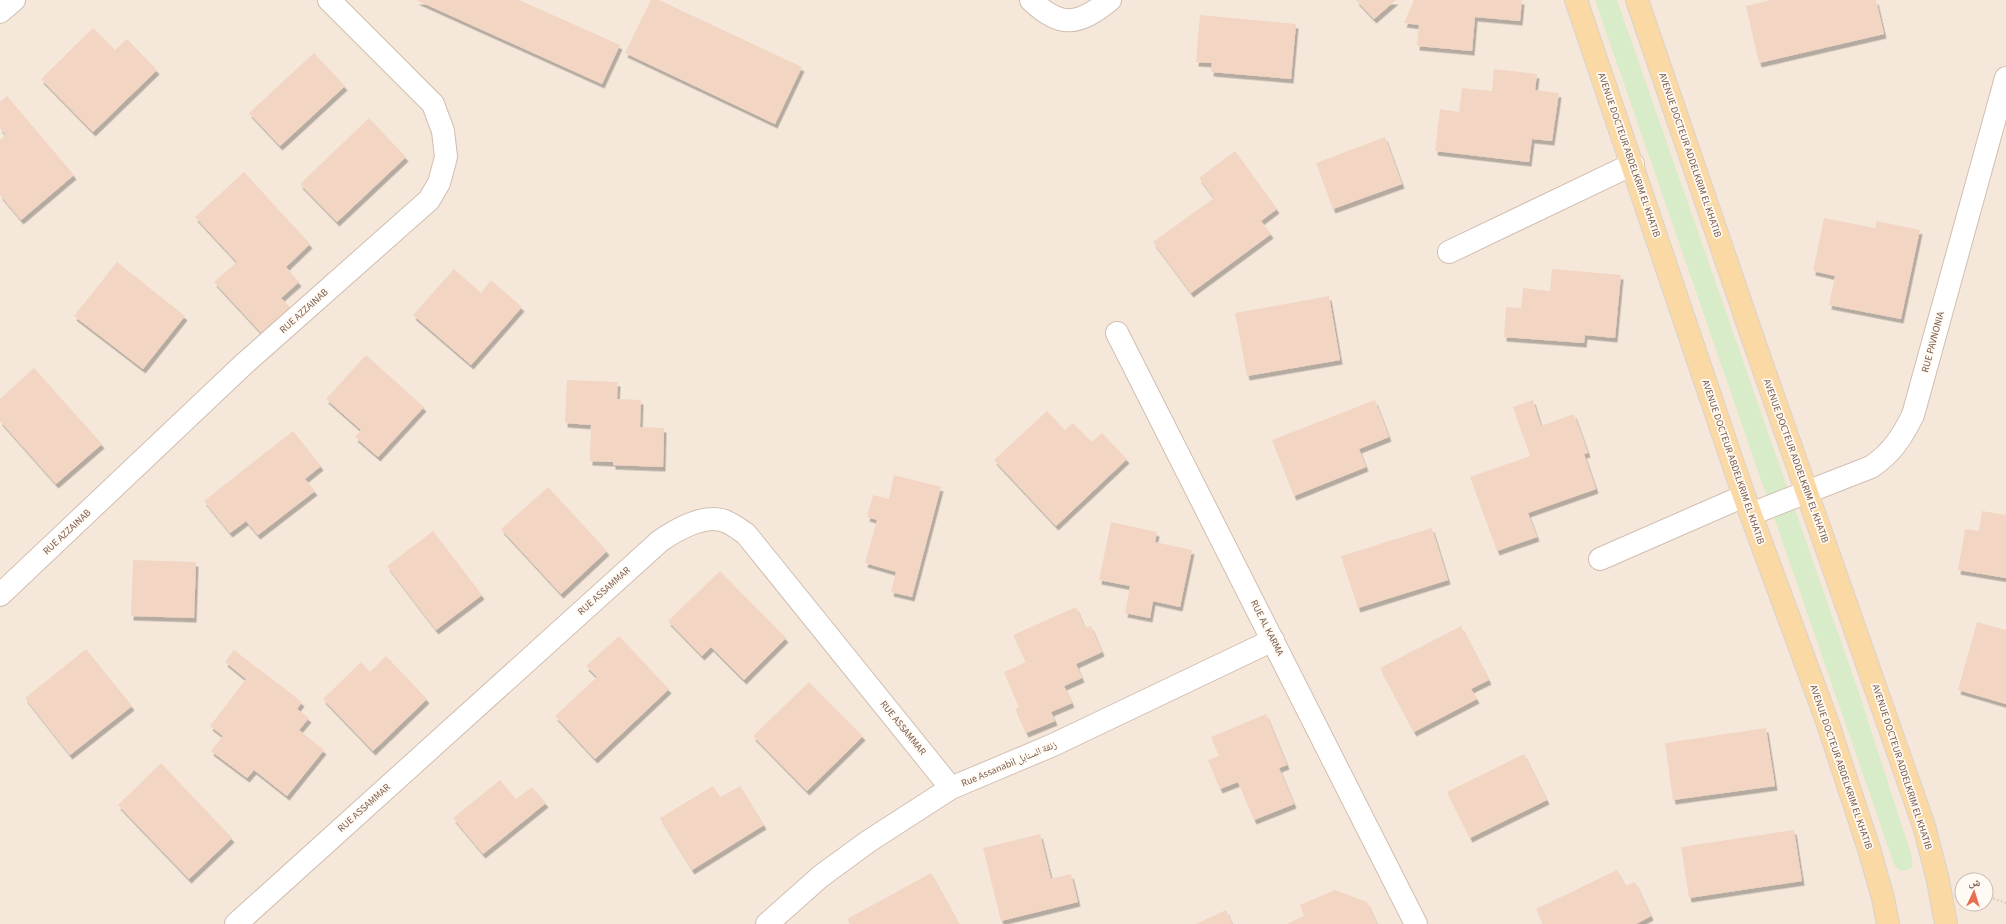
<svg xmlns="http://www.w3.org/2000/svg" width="2006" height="924" font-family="'Source Sans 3','Noto Naskh Arabic',sans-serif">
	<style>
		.residential { fill: #f5e8da; fill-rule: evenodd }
		.green { fill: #d8ecc9 }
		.building { fill: #f3d5c3; filter: url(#shadow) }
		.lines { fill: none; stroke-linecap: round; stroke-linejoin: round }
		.minor-casing { stroke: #d1beb0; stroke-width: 24 }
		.major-casing { stroke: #dad1cd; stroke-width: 24 }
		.path { stroke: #d9b8a5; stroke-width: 2.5; stroke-dasharray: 1 3; stroke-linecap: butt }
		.minor { stroke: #fff; stroke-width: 22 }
		.major { stroke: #fbd9a5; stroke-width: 22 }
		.labels { text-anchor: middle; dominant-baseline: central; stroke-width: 3.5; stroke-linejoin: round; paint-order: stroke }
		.street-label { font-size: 10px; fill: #7a5c4d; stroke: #fffaf3 }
	</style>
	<defs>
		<filter id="shadow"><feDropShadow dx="2.5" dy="4.5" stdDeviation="0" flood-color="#0004"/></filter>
	</defs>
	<rect width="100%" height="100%" fill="#fdf6ec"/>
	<!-- residential -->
	<path class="residential" d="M0,0H2006V924H0ZM1962,880H1986V904H1962Z"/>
	<!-- green -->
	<path class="green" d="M1595,0H1617L1859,693L1912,857V867C1904,873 1899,872 1894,864Z"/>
	<!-- building -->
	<g class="building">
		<path d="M416,0H519L620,45L602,84Z"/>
		<path d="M651,0H659L802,67L775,124L625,53Z"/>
		<path d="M1356,0H1396L1374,19Z"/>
		<path d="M1414,0H1522L1520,21L1475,17L1472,51L1417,46L1419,25L1404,23Z"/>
		<path d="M1771,0H1876L1884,34L1759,63L1746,6Z"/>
		<path d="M1200,15L1296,24L1291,79L1211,72L1212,63L1196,62Z"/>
		<path d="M93,28L115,50L127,39L157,70L93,132L41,79Z"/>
		<path d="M314,53L345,86L280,146L249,113Z"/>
		<path d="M1494,69L1537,74L1535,90L1559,93L1552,141L1532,139L1529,162L1435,151L1440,109L1459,112L1462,88L1492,91Z"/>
		<path d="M7,96L74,175L21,220L0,195V140L6,135L0,128V102Z"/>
		<path d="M369,118L406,157L337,222L300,184Z"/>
		<path d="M1385,137L1402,184L1333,209L1316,163Z"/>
		<path d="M1235,151L1277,209L1261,221L1271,234L1191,293L1153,242L1214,198L1199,178Z"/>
		<path d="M244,172L310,244L286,267L299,282L281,298L293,310L265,337L214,282L237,262L195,217Z"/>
		<path d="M1824,218L1875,228L1877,221L1920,230L1901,319L1829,305L1835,276L1813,271Z"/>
		<path d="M117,262L185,316L143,369L74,316Z"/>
		<path d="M454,269L481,293L491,280L522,307L471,365L413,315Z"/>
		<path d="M1552,269L1621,275L1615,338L1585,335L1584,343L1504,337L1506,307L1521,308L1523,288L1550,291Z"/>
		<path d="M1329,296L1340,360L1247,376L1235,313Z"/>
		<path d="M366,355L424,407L378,457L355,437L361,430L326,399Z"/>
		<path d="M34,368L102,444L56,484L0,421V399Z"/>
		<path d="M567,380L618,382L617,399L641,400L640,427L664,428L663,467L613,465V462L590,461L591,425L565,423Z"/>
		<path d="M1375,400L1389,437L1359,449L1366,467L1294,496L1272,440Z"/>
		<path d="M1533,400L1541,426L1574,414L1588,453L1584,454L1596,489L1528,513L1537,537L1497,551L1470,477L1530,456L1513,407Z"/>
		<path d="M1047,411L1065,430L1073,423L1092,442L1102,433L1127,459L1056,526L994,460Z"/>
		<path d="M293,431L321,466L305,479L315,491L258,535L246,521L230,533L204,501Z"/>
		<path d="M894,475L941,487L912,597L891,592L896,572L865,563L877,520L867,517L873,495L889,499Z"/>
		<path d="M548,487L607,551L561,594L501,529Z"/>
		<path d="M1982,511L2006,515V578L1958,570L1965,529L1979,531Z"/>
		<path d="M1111,522L1157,532L1155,542L1192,550L1180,607L1153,601L1150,618L1125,613L1130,586L1099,580Z"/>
		<path d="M1432,528L1448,580L1358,608L1341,556Z"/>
		<path d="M433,531L482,595L436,630L387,566Z"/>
		<path d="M133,560L196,562L194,618L131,616Z"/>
		<path d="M720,571L786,638L744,680L711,647L702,656L668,621Z"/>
		<path d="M1076,607L1085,628L1091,626L1102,652L1076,664L1082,678L1064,686L1072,703L1051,712L1055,721L1026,733L1015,709L1019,707L1004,672L1026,662L1013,635Z"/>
		<path d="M1977,622L2006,630V704L1958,690Z"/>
		<path d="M1461,626L1489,680L1471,689L1477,699L1414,732L1380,668Z"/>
		<path d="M619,636L669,689L595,759L555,716L597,677L586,666Z"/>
		<path d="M86,649L132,706L70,755L25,698Z"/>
		<path d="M234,650L302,702L297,709L309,718L299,730L324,750L287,796L254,770L247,778L211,751L223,736L210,726L246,679L225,662Z"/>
		<path d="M386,656L427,699L373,751L323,699L361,662L370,672Z"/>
		<path d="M809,682L863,736L807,791L753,736Z"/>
		<path d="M1266,714L1287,765L1279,768L1294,804L1254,820L1238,782L1220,789L1208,760L1219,756L1211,737Z"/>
		<path d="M1766,728L1775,786L1673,800L1665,743Z"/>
		<path d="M1524,754L1547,800L1470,838L1447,792Z"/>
		<path d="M161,763L232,838L189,879L118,805Z"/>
		<path d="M500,780L516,799L532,787L546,803L483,854L453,818Z"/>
		<path d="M713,786L720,797L740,786L764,825L692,870L660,818Z"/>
		<path d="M1794,830L1802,881L1689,898L1681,847Z"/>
		<path d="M1040,834L1051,879L1071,874L1078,902L1001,921L983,848Z"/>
		<path d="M1617,870L1625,886L1635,882L1651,916L1636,924H1543L1536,909Z"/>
		<path d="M931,873L959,924H850L847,919Z"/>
		<path d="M1335,890L1367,902L1377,924H1287L1304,916L1300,905Z"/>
		<path d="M1226,910L1232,924H1196Z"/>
	</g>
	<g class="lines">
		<!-- minor casing -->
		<g class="minor-casing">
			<g id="minor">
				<path d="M1031,0C1061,29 1079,25 1110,0"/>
				<path d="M0,12L14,0"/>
				<path d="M1449,252L1633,164"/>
				<path d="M1117,333L1416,924"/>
				<path d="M1751,514L1871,467C1892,453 1902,437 1913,415L2006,78"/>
				<path d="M1600,559L1744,496"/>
				<path d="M0,595L244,364L429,200L439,183L446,157L443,131L433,104L329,0"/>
				<path d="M236,924L660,541C676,530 707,512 727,522C734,525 740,530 746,534L951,788"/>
				<path d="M767,924L821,876L869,841L951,788L1053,745L1273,640"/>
			</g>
		</g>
		<!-- major casing -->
		<g class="major-casing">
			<g id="major">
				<path d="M1576,0L1744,496L1827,721L1869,849L1883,898L1888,924"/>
				<path d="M1637,0L1752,336L1924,826L1938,880L1946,924"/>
			</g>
		</g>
		<!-- path -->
		<path class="path" d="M1986,896L2006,903"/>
		<!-- minor -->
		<use href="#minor" class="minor"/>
		<!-- major -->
		<use href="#major" class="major"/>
	</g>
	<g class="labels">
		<!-- street labels -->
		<g class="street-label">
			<text transform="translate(1629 155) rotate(71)">AVENUE DOCTEUR ABDELKRIM EL KHATIB</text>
			<text transform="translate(1690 155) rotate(71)">AVENUE DOCTEUR ADDELKRIM EL KHATIB</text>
			<text transform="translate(304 311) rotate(-42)">RUE AZZAINAB</text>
			<text transform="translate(1933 342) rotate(-75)">RUE PAVNONIA</text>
			<text transform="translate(1796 461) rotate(70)">AVENUE DOCTEUR ADDELKRIM EL KHATIB</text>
			<text transform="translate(1733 462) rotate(71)">AVENUE DOCTEUR ABDELKRIM EL KHATIB</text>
			<text transform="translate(67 532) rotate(-43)">RUE AZZAINAB</text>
			<text transform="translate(604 591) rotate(-42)">RUE ASSAMMAR</text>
			<text transform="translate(1267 628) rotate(63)">RUE AL KARMA</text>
			<text transform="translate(903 728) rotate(51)">RUE ASSAMMAR</text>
			<text transform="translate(1009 764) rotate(-23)">Rue Assanabil زنقة السنابل</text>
			<text transform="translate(1841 767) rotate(71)">AVENUE DOCTEUR ABDELKRIM EL KHATIB</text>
			<text transform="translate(1902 767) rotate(72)">AVENUE DOCTEUR ADDELKRIM EL KHATIB</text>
			<text transform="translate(364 808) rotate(-42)">RUE ASSAMMAR</text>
		</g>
	</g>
	<!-- north arrow -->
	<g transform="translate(1974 892) rotate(4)"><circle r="19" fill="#fffaf3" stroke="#cabbb1"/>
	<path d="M0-3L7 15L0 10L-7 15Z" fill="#e76f51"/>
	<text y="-6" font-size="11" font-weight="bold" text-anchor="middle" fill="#7a5c4d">ش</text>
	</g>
</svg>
